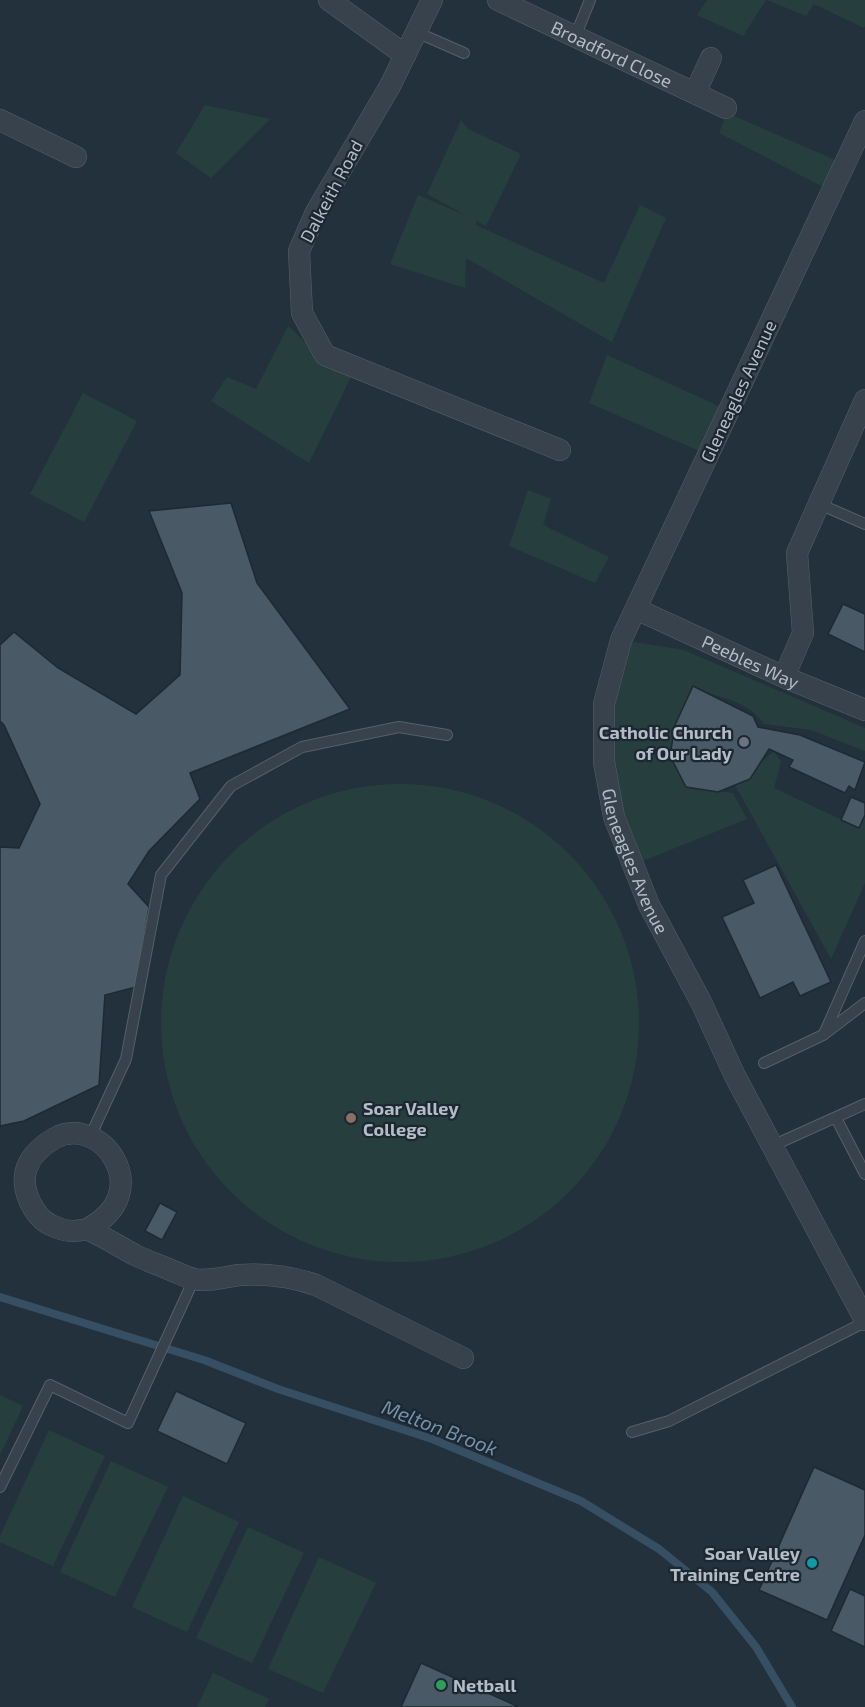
<svg xmlns="http://www.w3.org/2000/svg" width="865" height="1707" font-family="'Exo 2',sans-serif">
	<style>
		.green { fill: #263f3e }
		.lines { fill: none; stroke-linecap: round; stroke-linejoin: round }
		.stream { stroke: #374f63; stroke-width: 8 }
		.building { fill: #495965; stroke: #1e2933; stroke-width: 1.5 }
		.service-casing { stroke: #55606a; stroke-width: 12 }
		.minor-casing { stroke: #55606a; stroke-width: 22 }
		.service { stroke: #37424c; stroke-width: 10 }
		.minor { stroke: #37424c; stroke-width: 21 }
		.worship-dot { fill: #6b7280; stroke: #1c2731; stroke-width: 2 }
		.education-dot { fill: #8d6e63; stroke: #1c2731; stroke-width: 2 }
		.culture-dot { fill: #0f9aa8; stroke: #1c2731; stroke-width: 2 }
		.leisure-dot { fill: #2e9e5b; stroke: #1c2731; stroke-width: 2 }
		.labels { text-anchor: middle; dominant-baseline: central; stroke-width: 4.5; stroke-linejoin: round; paint-order: stroke }
		.street-label { font-size: 18px; fill: #b3bdc8; stroke: #1c2731 }
		.poi-label { font-size: 18px; font-weight: bold; fill: #b3bdc8; stroke: #1c2731; text-anchor: end }
		.water-label { font-size: 20px; font-style: italic; fill: #7392ab; stroke: #1c2731 }
	</style>
	<rect width="100%" height="100%" fill="#23313c"/>
	<!-- green -->
	<g class="green">
		<path d="M707,0H766L743,36L697,15Z"/>
		<path d="M767,0H865V26L864,28L814,4L806,16Z"/>
		<path d="M205,105L270,119L211,178L176,153Z"/>
		<path d="M727,113L842,163L829,190L719,133Z"/>
		<path d="M461,120L468,129L521,154L486,226L476,221V225L604,283L640,205L666,218L612,342L466,258L465,288L390,264L418,195L467,216L427,194Z"/>
		<path d="M288,326L314,350L354,371L309,463L211,401L227,377L256,389Z"/>
		<path d="M607,355L725,409L704,453L589,403Z"/>
		<path d="M83,393L137,421L84,522L30,494Z"/>
		<path d="M528,490L551,499L543,525L609,557L595,583L509,546Z"/>
		<path d="M621,640L684,650L865,728V751L811,730L764,724C749,704 730,699 707,693L680,719L670,756L686,787L733,793L747,819L633,865L604,762Z"/>
		<path d="M774,751L781,762L774,788L859,828L865,815V883L831,959L735,785Z"/>
		<circle cx="400" cy="1023" r="239"/>
		<path d="M0,1395L23,1406L0,1455Z"/>
		<path d="M49,1430L105,1456L53,1566L0,1542V1536Z"/>
		<path d="M111,1461L168,1487L115,1597L60,1572Z"/>
		<path d="M183,1496L239,1522L187,1632L132,1607Z"/>
		<path d="M248,1527L304,1553L252,1663L196,1638Z"/>
		<path d="M319,1557L376,1583L323,1693L268,1669Z"/>
		<path d="M213,1673L269,1699L265,1707H197Z"/>
	</g>
	<g class="lines">
		<!-- stream -->
		<path class="stream" d="M0,1297L204,1360L278,1389L432,1439L581,1501L659,1549L712,1592L756,1647L792,1707"/>
	</g>
	<!-- building -->
	<g class="building">
		<path d="M231,503L257,583L350,709L190,773L200,799L149,851L128,884L149,907L136,987L105,995L99,1085L24,1121L0,1126V847L19,848L40,804L4,725L0,721V645L14,632L58,668L136,714L180,675L182,593L149,511Z"/>
		<path d="M843,604L865,614V652L828,634Z"/>
		<path d="M693,686L753,716L758,727L800,735L865,762L855,790L849,786L845,793L789,767L793,760L769,749L750,779L718,792L686,787L670,756L675,725Z"/>
		<path d="M851,797L865,803V815L859,828L841,820Z"/>
		<path d="M776,865L831,982L800,996L793,982L760,998L722,917L754,903L743,880Z"/>
		<path d="M160,1203L177,1212L162,1240L145,1231Z"/>
		<path d="M176,1391L246,1423L227,1464L157,1431Z"/>
		<path d="M814,1467L865,1490V1535L827,1620L759,1590Z"/>
		<path d="M850,1589L865,1596V1647L831,1631Z"/>
		<path d="M421,1663L519,1707H401Z"/>
	</g>
	<g class="lines">
		<!-- service casing -->
		<g class="service-casing">
			<g id="service">
				<path d="M416,32L464,53"/>
				<path d="M575,37L590,0"/>
				<path d="M819,504L865,524"/>
				<path d="M824,1034L865,941"/>
				<path d="M764,1063L823,1035L865,1003"/>
				<path d="M836,1118L865,1174"/>
				<path d="M90,1137L126,1059L161,875L231,786L302,747L399,727L447,735"/>
				<path d="M772,1146L865,1104"/>
				<path d="M632,1432L669,1421L865,1322"/>
				<path d="M0,1487L50,1385L128,1423L194,1279"/>
			</g>
		</g>
		<!-- minor casing -->
		<g class="minor-casing">
			<g id="minor">
				<path d="M329,0L405,55"/>
				<path d="M432,0L390,86L316,212L299,251L302,313L325,355L560,450"/>
				<path id="s1" d="M498,0L726,108"/>
				<path d="M695,93L711,58"/>
				<path d="M0,120L76,157"/>
				<path id="s2" d="M865,121L621,640L604,704V762L614,817L649,905L701,1002L735,1076L865,1320"/>
				<path id="s3" d="M636,609L784,677L865,710"/>
				<path d="M784,677L803,633L797,553L865,400"/>
				<path d="M87,1229C159,1192 100,1113 55,1138C29,1153 17,1174 30,1202C35,1212 41,1221 51,1225C57,1228 66,1231 73,1231C79,1231 85,1228 91,1231C106,1238 120,1247 135,1255C147,1261 160,1265 173,1271C179,1273 187,1278 194,1279C208,1282 225,1277 239,1275C267,1273 290,1276 316,1285L463,1358"/>
			</g>
		</g>
		<!-- service -->
		<use href="#service" class="service"/>
		<!-- minor -->
		<use href="#minor" class="minor"/>
	</g>
	<!-- markers -->
	<circle class="worship-dot" cx="744" cy="742" r="6"/>
	<circle class="education-dot" cx="351" cy="1118" r="6"/>
	<circle class="culture-dot" cx="812" cy="1563" r="6"/>
	<circle class="leisure-dot" cx="441" cy="1685" r="6"/>
	<g class="labels">
		<!-- street labels -->
		<g class="street-label">
			<text stroke="none"><textPath href="#s1" startOffset="126">Broadford Close</textPath></text>
			<text transform="translate(331 191) rotate(-62)">Dalkeith Road</text>
			<text transform="translate(738 391) rotate(-65)">Gleneagles Avenue</text>
			<text stroke="none"><textPath href="#s3" startOffset="126">Peebles Way</textPath></text>
			<text stroke="none"><textPath href="#s2" startOffset="802">Gleneagles Avenue</textPath></text>
		</g>
		<!-- poi labels -->
		<g class="poi-label">
			<text x="732" y="732">Catholic Church<tspan x="732" dy="21">of Our Lady</tspan></text>
			<text x="363" y="1108" text-anchor="start">Soar Valley<tspan x="363" dy="21">College</tspan></text>
			<text x="800" y="1553">Soar Valley<tspan x="800" dy="21">Training Centre</tspan></text>
			<text x="453" y="1685" text-anchor="start">Netball</text>
		</g>
		<!-- water labels -->
		<g class="water-label">
			<text transform="translate(440 1427) rotate(21)">Melton Brook</text>
		</g>
	</g>
</svg>
